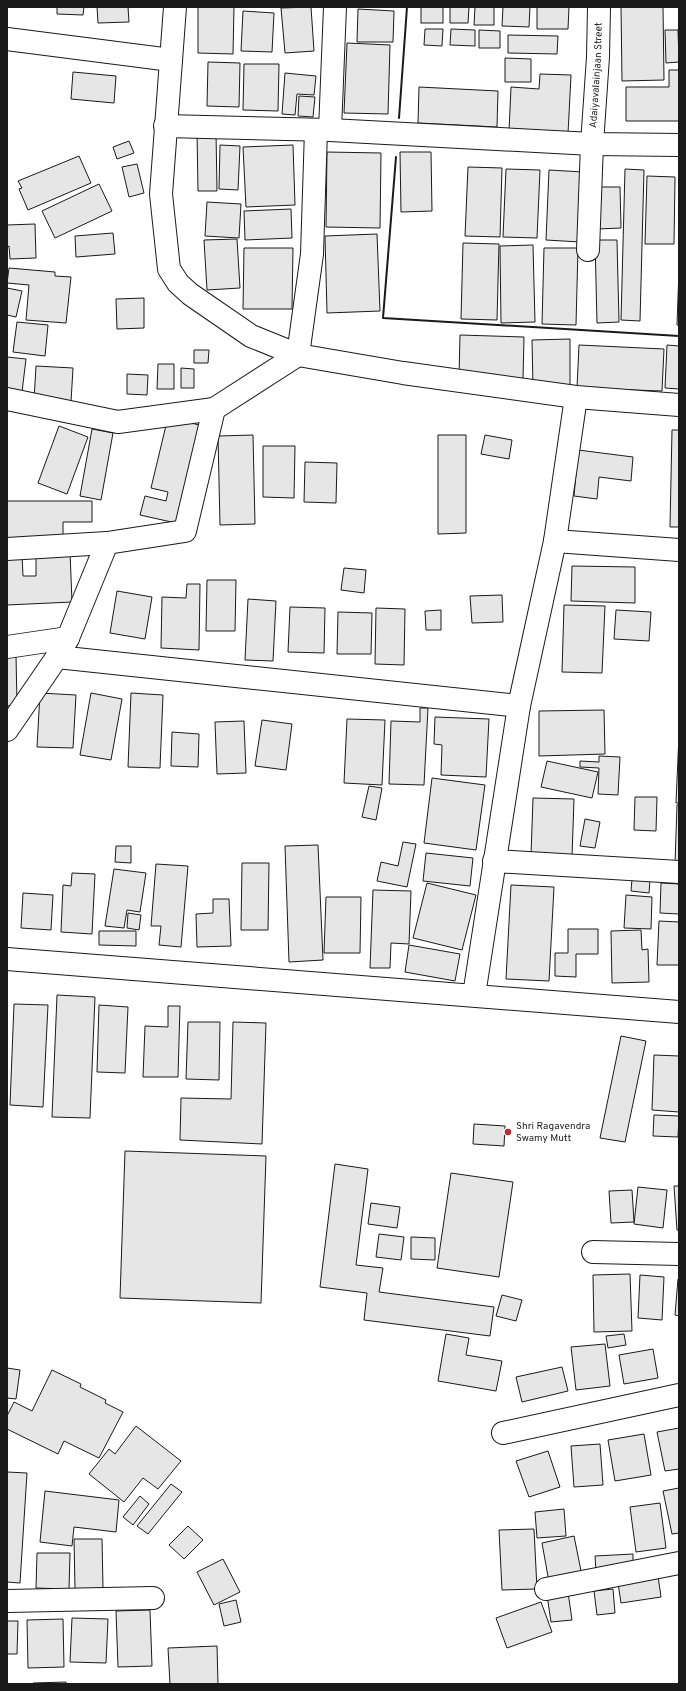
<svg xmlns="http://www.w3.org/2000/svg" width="686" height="1691" font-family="Overpass,sans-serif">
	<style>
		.building { fill: #e6e6e6; stroke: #1a1a1a }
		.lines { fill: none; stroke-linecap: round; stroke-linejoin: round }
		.minor-casing { stroke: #1a1a1a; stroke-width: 24 }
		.secondary-casing { stroke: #1a1a1a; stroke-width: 24 }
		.minor { stroke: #fff; stroke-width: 22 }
		.secondary { stroke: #fff; stroke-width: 22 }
		.wall { stroke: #1a1a1a; stroke-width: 2 }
		.poi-dot { fill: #c62828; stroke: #fff; stroke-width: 1.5 }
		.labels { text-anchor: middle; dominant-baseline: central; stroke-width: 3; stroke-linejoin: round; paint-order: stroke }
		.street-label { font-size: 10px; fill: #1a1a1a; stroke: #fff }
		.poi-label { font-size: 10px; fill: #1a1a1a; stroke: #fff; text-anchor: start }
	</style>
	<rect width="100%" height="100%" fill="#fff"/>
	<!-- building -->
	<g class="building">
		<path d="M57,7H84L83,15L57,14Z"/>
		<path d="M97,7H128L129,22L98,23Z"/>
		<path d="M198,7H234L233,54L198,53Z"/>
		<path d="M311,7L314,51L285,53L281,8Z"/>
		<rect x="421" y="7" width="22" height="16"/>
		<path d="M450,7H469L468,23H450Z"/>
		<path d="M475,7H494V25H474Z"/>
		<path d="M503,7H530L529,27L502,26Z"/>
		<path d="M537,7H569L568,29H537Z"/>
		<path d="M621,7H663L664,80L622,81Z"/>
		<path d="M358,9L394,11L393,42H357Z"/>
		<path d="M243,11L274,13L272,52L241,51Z"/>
		<path d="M425,29H443L442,46L424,45Z"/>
		<path d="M451,29L475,30V46L450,45Z"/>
		<path d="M479,30L500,31V48H479Z"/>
		<path d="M665,30H678L679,62L666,63Z"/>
		<path d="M508,35L558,36L557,54L508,53Z"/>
		<path d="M347,43L390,45L388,114L344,113Z"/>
		<path d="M505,58L531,59V82H505Z"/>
		<path d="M208,62L240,63L239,107L207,106Z"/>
		<path d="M244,64H279L278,111L243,110Z"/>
		<path d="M669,70H679V121H626V87H669Z"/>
		<path d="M73,72L116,76L114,103L71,99Z"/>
		<path d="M285,73L316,76L314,95L297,94L295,115L282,114Z"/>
		<path d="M540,74L571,75L568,134L509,131L511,87L539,89Z"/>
		<path d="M419,87L498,91L497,127L418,123Z"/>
		<path d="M299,96L315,97L313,117L298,116Z"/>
		<path d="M216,132L217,191H198L197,133Z"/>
		<path d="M129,141L134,153L117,159L113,147Z"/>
		<path d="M220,145L240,146L238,190L219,189Z"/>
		<path d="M293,145L295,205L246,207L243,147Z"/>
		<path d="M327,152L381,153L380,228L326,227Z"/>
		<path d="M400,152H431L432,211L401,212Z"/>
		<path d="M79,156L91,183L28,210L19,189L22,188L18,181Z"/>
		<path d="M137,164L144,193L129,197L122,167Z"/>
		<path d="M468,167L502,168L500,237L465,236Z"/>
		<path d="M506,169L540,170L537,238L503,237Z"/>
		<path d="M625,169L644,170L640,321L621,320Z"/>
		<path d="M549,170L583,172L580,242L546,240Z"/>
		<path d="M647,176L675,177L674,244H645Z"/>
		<path d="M99,184L112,211L55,238L42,211Z"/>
		<path d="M597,187H620L621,228L598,229Z"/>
		<path d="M207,202L241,204L239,238L205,236Z"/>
		<path d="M291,209L292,238L245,240L244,211Z"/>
		<path d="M35,224L36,258L10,259L9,246L7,247V225Z"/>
		<path d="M113,233L115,254L76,257L75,236Z"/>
		<path d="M377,234L380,311L327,313L325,236Z"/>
		<path d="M237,239L240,288L207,290L204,240Z"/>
		<path d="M595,240H617L619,322L597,323Z"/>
		<path d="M463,243L499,244L497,320L461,319Z"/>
		<path d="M533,245L535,322L501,323L500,246Z"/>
		<path d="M244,248H293L292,309H243Z"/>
		<path d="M544,248H578L576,325L542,324Z"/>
		<path d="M9,268L55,272V276L71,277L66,323L26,320L29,285L7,283Z"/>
		<path d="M679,269V325H677Z"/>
		<path d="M7,288L22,291L16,317L7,315Z"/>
		<path d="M144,298V328L117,329L116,299Z"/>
		<path d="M17,322L48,325L45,356L13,352Z"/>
		<path d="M460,335L524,337L523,379L459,377Z"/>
		<path d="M570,339V386L533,387L532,340Z"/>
		<path d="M579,345L664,349L662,391L577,388Z"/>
		<path d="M667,345L679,346V389L665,388Z"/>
		<path d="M194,350H209L208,363H194Z"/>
		<path d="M7,357L26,359L22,392L7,390Z"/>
		<path d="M158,364H174V389H157Z"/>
		<path d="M36,366L73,368L71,402L34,400Z"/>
		<path d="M181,368L194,369V388H181Z"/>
		<path d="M127,374L148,375L147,395L127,394Z"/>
		<path d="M168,417L199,425L176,523L140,515L145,496L166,501L168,492L151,488Z"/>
		<path d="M59,426L88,437L67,494L38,483Z"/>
		<path d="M92,429L113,433L101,500L80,496Z"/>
		<path d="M672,430H679V527H670Z"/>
		<path d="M253,435L255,524L220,525L218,436Z"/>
		<path d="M438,435H466V533L438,534Z"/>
		<path d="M485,435L512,440L509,459L481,454Z"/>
		<path d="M263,446H295L294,498L263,497Z"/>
		<path d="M578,450L633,457L631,481L599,477L597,499L574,496Z"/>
		<path d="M305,462L337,463L336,503L304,502Z"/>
		<path d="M7,501H92V522H63V538H7Z"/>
		<path d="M70,552L72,602L7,605V555L22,554L23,576H36V554Z"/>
		<path d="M572,566L635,567V603L571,601Z"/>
		<path d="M344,568L366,570L364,593L341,590Z"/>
		<path d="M207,580H236L235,631H206Z"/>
		<path d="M187,584H200L199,650L161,648L162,597L186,598Z"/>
		<path d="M117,591L152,597L145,639L110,633Z"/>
		<path d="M502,595L503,622L472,623L470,596Z"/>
		<path d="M248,599L276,601L273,661L245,660Z"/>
		<path d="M564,605L605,606L602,673L562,672Z"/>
		<path d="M290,607L325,608L324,653L288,652Z"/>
		<path d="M376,608L405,609L404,665L375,664Z"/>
		<path d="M441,610V630H426L425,611Z"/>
		<path d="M616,610L651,612L649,641L614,639Z"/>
		<path d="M338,612L372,613L371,654H337Z"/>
		<path d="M7,655H16L17,705L7,706Z"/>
		<path d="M40,693L76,695L73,748L37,747Z"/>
		<path d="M91,693L122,699L111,760L80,755Z"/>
		<path d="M131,693L163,695L160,768L128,767Z"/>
		<path d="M420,708H428L424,785L389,784L391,721L420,722Z"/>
		<path d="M604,710L605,754L539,756V711Z"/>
		<path d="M435,717L489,719L486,777L441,775L442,745L434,744Z"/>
		<path d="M347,719L385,720L382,785L344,783Z"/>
		<path d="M262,720L292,724L286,770L255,766Z"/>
		<path d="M244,721L246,773L217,774L215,722Z"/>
		<path d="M172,732L199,734L198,767L171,766Z"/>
		<path d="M679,735V803H676Z"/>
		<path d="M599,756L620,757L618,795L598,794L599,768L580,767V761L599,762Z"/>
		<path d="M547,761L598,772L592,798L541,787Z"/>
		<path d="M432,778L485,785L476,850L424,843Z"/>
		<path d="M369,786L382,788L376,820L362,817Z"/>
		<path d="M635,797H657L656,831L634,830Z"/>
		<path d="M533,798L574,799L572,857L531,855Z"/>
		<path d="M677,805H679V864H675Z"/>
		<path d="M585,819L600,822L595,848L580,846Z"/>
		<path d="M403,842L416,844L407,887L377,881L381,862L398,866Z"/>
		<path d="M318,845L323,960L289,962L285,846Z"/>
		<path d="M116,846H131V863L115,862Z"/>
		<path d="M426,853L473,858L470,886L423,881Z"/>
		<path d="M242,863H269L268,930H241Z"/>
		<path d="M156,864L188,866L181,947L159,945L161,926H151Z"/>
		<path d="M114,869L146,873L140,912L127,910L124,928L105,926Z"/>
		<path d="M72,873L95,874L92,934L61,932L63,885L71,886Z"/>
		<path d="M632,879L650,880L649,893L631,891Z"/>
		<path d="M427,883L476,895L462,950L413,938Z"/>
		<path d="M661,883L679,884V914L660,913Z"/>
		<path d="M511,885L554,887L549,981L506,979Z"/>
		<path d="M373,890L411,891L409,944L391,943L390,968H370Z"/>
		<path d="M23,893L53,895L51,930L21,928Z"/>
		<path d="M626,895L652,897L651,929L624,928Z"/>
		<path d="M326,897H361L360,953H324Z"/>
		<path d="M213,899H229L231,946L197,947L196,914L213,913Z"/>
		<path d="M128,913L141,915L139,930L127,928Z"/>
		<path d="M659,921L679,922V965H657Z"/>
		<path d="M568,929H598V954H576V977L555,976V953H568Z"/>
		<path d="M641,930L642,950L648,949L649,982L612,983L611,931Z"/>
		<path d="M99,931H136V946L99,945Z"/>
		<path d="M409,945L460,954L455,981L405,972Z"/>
		<path d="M57,995L95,997L90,1118L52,1117Z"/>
		<path d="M14,1004L48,1005L43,1107L10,1105Z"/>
		<path d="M99,1005L128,1007L125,1073L97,1072Z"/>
		<path d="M168,1006H180L178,1077H143L145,1026L168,1027Z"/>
		<path d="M188,1022H220L219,1080L186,1079Z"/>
		<path d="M233,1022L266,1023L262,1144L180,1140L181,1098L231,1099Z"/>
		<path d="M621,1036L646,1041L625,1142L600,1138Z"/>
		<path d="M654,1055L679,1056V1112L652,1110Z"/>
		<path d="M654,1115L679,1116L678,1137L653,1136Z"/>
		<path d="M474,1124L505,1126L504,1146L473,1144Z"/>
		<path d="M125,1151L266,1156L261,1303L120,1298Z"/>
		<path d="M335,1164L368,1169L356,1265L383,1268L379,1292L494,1307L490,1336L364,1320L367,1293L320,1287Z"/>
		<path d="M451,1173L513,1182L499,1277L437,1268Z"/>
		<path d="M674,1186H679V1230H677Z"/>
		<path d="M638,1187L667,1190L663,1228L634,1224Z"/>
		<path d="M632,1190L634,1222L611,1223L609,1191Z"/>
		<path d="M371,1203L400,1207L397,1228L368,1224Z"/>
		<path d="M379,1234L404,1237L401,1260L376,1257Z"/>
		<path d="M411,1237L435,1238V1260L411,1259Z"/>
		<path d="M630,1274L632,1331L594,1332L593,1275Z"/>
		<path d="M640,1275L664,1277L662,1320L638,1318Z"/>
		<path d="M678,1279H679V1316L675,1315Z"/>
		<path d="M502,1295L522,1300L516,1321L496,1316Z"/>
		<path d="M446,1334L469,1338L466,1355L502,1361L496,1391L438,1381Z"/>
		<path d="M624,1334L626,1345L608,1348L606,1336Z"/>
		<path d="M605,1344L610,1386L576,1390L571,1347Z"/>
		<path d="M653,1349L658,1378L624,1384L619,1355Z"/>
		<path d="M562,1367L568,1391L522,1402L516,1377Z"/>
		<path d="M7,1368L20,1370L16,1399L7,1398Z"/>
		<path d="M52,1370L81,1384L80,1387L106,1400L105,1403L123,1412L99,1458L64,1441L58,1454L7,1429V1416L14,1402L32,1411Z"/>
		<path d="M136,1426L181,1461L158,1489L143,1478L124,1502L89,1474L109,1449L115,1454Z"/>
		<path d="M679,1428V1469L665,1471L657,1432Z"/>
		<path d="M644,1434L651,1475L615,1481L608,1440Z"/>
		<path d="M600,1444L603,1485L574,1487L571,1446Z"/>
		<path d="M548,1451L560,1487L529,1497L516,1461Z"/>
		<path d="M7,1472L27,1473L20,1583L7,1582Z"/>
		<path d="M171,1484L182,1492L148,1534L137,1526Z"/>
		<path d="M679,1488V1533L672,1534L663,1491Z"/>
		<path d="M45,1491L119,1500L116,1532L74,1527L72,1546L40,1542Z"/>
		<path d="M140,1496L149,1504L133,1525L123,1517Z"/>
		<path d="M660,1503L666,1548L636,1552L630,1507Z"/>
		<path d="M564,1509L566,1536L537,1538L535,1512Z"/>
		<path d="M188,1526L203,1540L184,1559L169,1545Z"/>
		<path d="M534,1529L537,1589L502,1590L499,1530Z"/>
		<path d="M574,1536L582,1576L549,1582L542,1543Z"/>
		<path d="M74,1539H102L103,1588L75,1589Z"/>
		<path d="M37,1553H70L69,1589L36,1588Z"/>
		<path d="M633,1554V1568L596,1571L595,1556Z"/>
		<path d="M223,1559L240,1592L214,1605L197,1572Z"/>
		<path d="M658,1576L661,1597L621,1603L618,1583Z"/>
		<path d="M613,1589L615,1613L597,1615L594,1591Z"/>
		<path d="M568,1592L572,1620L551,1622L547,1595Z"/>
		<path d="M236,1600L241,1622L224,1626L219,1604Z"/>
		<path d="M541,1602L552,1632L507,1648L496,1618Z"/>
		<path d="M150,1610L152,1666L118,1667L116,1611Z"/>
		<path d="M72,1618L108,1619L106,1663L70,1662Z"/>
		<path d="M63,1619L64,1667L28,1668L27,1620Z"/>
		<path d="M7,1621H18L17,1654H7Z"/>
		<path d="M217,1646L218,1684H170L168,1648Z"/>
		<path d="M66,1682V1684H33V1683Z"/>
	</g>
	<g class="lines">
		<!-- minor casing -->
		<g class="minor-casing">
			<g id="minor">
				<path d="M7,39L171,60"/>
				<path d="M165,126L330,130L592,144L679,145"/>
				<path d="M330,130L335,7"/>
				<path id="s1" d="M588,250L592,144L598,57L599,7"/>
				<path d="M7,399L118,422L214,409"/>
				<path d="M555,541L679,550"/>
				<path d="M7,549L107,543"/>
				<path d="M7,647L68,638"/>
				<path d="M57,657L519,706"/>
				<path d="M7,730L57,657L68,638L107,543L185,531L214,409L298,355L312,254L316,130"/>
				<path d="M494,861L679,872"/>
				<path d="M7,959L679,1012"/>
				<path d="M474,995L519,706L555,541L576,397"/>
				<path d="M593,1252L679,1254"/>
				<path d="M503,1433L679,1395"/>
				<path d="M546,1589L679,1563"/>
				<path d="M7,1601L153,1598"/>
			</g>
		</g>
		<!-- secondary casing -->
		<g class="secondary-casing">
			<path id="secondary" d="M175,7L161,194L169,269L178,283L190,294L251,336L298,355L403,373L576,397L679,405"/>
		</g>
		<!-- minor -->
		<use href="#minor" class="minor"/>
		<!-- secondary -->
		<use href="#secondary" class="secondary"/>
		<!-- wall -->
		<g class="wall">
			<path d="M399,118L407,7"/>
			<path d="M396,157L383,318L679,336"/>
		</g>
	</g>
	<!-- markers -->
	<circle class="poi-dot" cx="508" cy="1132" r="4"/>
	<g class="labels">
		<!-- street labels -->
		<g class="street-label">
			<text stroke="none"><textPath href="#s1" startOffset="175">Adaiyavalainjaan Street</textPath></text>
		</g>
		<!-- poi labels -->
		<g class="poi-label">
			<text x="516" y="1126">Shri Ragavendra<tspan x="516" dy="12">Swamy Mutt</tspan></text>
		</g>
	</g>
	<!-- border -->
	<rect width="686" height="1691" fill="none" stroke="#1a1a1a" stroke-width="16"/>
</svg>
